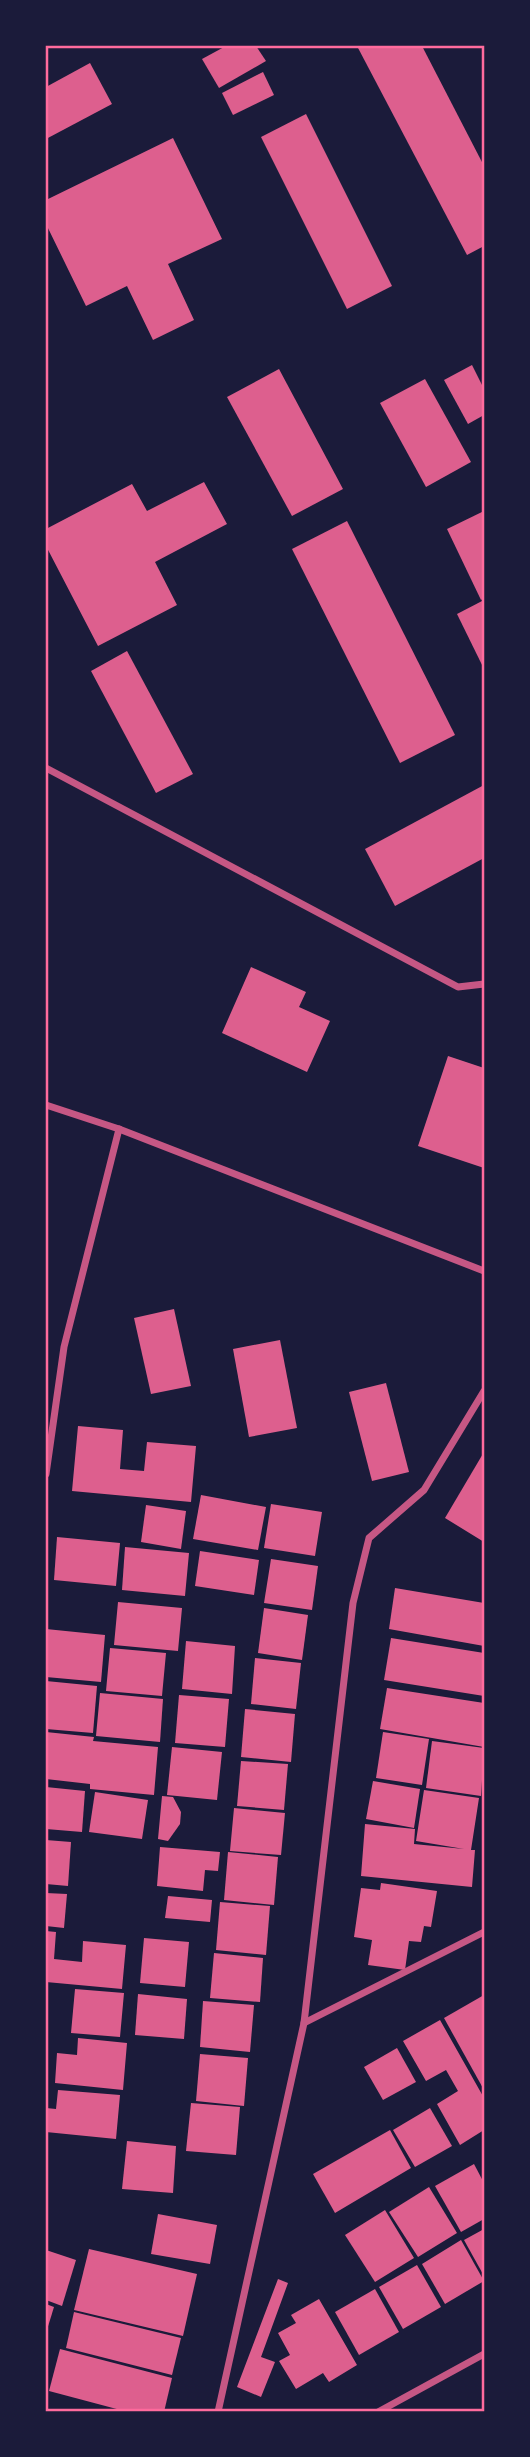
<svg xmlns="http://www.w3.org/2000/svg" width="530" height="2457" font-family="'Titillium Web',sans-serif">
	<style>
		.building { fill: #dd5f8e }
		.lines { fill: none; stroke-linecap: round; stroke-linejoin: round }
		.minor { stroke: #c65784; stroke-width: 7 }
		.neatline { fill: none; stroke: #ff6b9d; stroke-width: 2.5 }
	</style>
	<rect width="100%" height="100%" fill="#1b1b3a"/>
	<!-- building -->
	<g class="building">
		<path d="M226,46H256L266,61L219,88L202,59Z"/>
		<path d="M357,46H422L484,166V246L467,255Z"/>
		<path d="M90,63L112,104L46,139V87Z"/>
		<path d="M263,72L274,95L233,115L222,93Z"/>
		<path d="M306,114L392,286L347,309L261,137Z"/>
		<path d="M173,138L222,239L168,264L194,320L153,340L127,286L86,306L46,224V200Z"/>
		<path d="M472,365L484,389V415L468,424L444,380Z"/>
		<path d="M279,369L343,489L292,516L227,397Z"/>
		<path d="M425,379L471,462L426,487L380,403Z"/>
		<path d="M204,482L227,524L155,562L177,605L98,646L46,546V529L132,484L147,511Z"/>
		<path d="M484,511V598L481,600L447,529Z"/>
		<path d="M347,521L455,735L400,763L292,549Z"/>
		<path d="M484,600V669L457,614Z"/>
		<path d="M127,651L193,774L156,793L91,671Z"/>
		<path d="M484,785V858L395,906L365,849Z"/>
		<path d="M251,967L306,992L299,1007L330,1021L307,1072L222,1033Z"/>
		<path d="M448,1056L484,1068L482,1093L484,1094V1168L418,1146Z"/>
		<path d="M174,1309L191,1386L151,1394L134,1318Z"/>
		<path d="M280,1340L297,1428L249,1437L233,1349Z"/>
		<path d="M386,1383L409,1472L372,1481L349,1392Z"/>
		<path d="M78,1426L123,1430L120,1469L144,1471L147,1442L196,1446L191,1502L72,1491Z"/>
		<path d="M484,1452V1542L445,1518Z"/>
		<path d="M201,1495L266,1507L258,1550L193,1539Z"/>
		<path d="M271,1504L322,1512L315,1556L264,1548Z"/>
		<path d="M146,1505L186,1511L181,1549L141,1542Z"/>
		<path d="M57,1537L120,1543L116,1586L54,1580Z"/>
		<path d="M125,1547L189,1553L185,1596L122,1590Z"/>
		<path d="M200,1551L259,1560L254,1595L195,1586Z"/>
		<path d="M271,1559L318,1566L312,1610L264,1603Z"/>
		<path d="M395,1588L484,1603V1646L389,1629Z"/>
		<path d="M118,1602L182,1608L178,1651L114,1645Z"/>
		<path d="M264,1608L308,1615L302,1660L258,1653Z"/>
		<path d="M46,1629L105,1635L101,1682L46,1677Z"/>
		<path d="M391,1638L484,1653V1696L384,1680Z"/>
		<path d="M186,1641L235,1646L232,1694L182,1689Z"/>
		<path d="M110,1648L166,1653L162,1696L106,1691Z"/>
		<path d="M255,1658L301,1663L296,1709L251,1704Z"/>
		<path d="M46,1681L97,1686L93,1733L46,1729Z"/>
		<path d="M387,1688L484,1703V1747L380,1729Z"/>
		<path d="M100,1693L163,1699L160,1742L96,1736Z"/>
		<path d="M179,1695L229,1699L225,1747L175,1743Z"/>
		<path d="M245,1709L295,1714L291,1762L241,1757Z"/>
		<path d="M46,1732L94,1737L93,1741L158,1747L154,1795L90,1789V1784L46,1779Z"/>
		<path d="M383,1732L429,1739L422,1785L376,1778Z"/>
		<path d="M432,1741L484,1748L481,1796L426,1788Z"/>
		<path d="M172,1747L222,1752L217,1800L167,1795Z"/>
		<path d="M241,1761L288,1764L284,1810L237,1806Z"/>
		<path d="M373,1781L420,1789L414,1828L366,1819Z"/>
		<path d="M46,1787L85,1791L82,1832L46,1829Z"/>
		<path d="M424,1790L479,1798L471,1850H475L472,1887L361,1876L365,1824L415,1829L414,1844L464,1849L416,1841Z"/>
		<path d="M95,1792L148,1800L142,1839L89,1832Z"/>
		<path d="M162,1796L173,1797L181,1812L180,1824L168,1841L158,1839Z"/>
		<path d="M234,1808L285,1813L281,1855L230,1851Z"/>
		<path d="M46,1840L71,1842L68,1886L46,1884Z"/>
		<path d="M160,1847L220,1852L218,1871L205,1870L203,1891L157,1886Z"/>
		<path d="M228,1852L278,1857L274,1905L224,1900Z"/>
		<path d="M381,1883L437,1891L431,1927L424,1926L421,1942L409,1941L405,1970L368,1965L372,1940L354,1937L361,1888L380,1890Z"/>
		<path d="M46,1893L67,1894L64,1928L46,1926Z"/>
		<path d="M168,1896L212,1900L210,1922L165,1918Z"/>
		<path d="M220,1902L270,1906L266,1955L216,1950Z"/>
		<path d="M46,1931L56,1932L54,1959L82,1962L83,1941L126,1945L122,1989L46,1982Z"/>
		<path d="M144,1938L189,1942L185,1987L140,1983Z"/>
		<path d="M214,1953L263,1958L260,2002L210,1998Z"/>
		<path d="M75,1989L124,1993L120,2037L71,2033Z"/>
		<path d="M138,1994L187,1999L184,2039L135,2035Z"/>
		<path d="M484,1995V2090L444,2018Z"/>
		<path d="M203,2001L254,2005L250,2052L200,2047Z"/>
		<path d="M440,2020L484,2098V2130L460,2145L437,2104L458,2091L446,2070L426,2081L403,2041Z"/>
		<path d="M78,2038L127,2043L123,2090L55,2083L57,2053L77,2055Z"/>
		<path d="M397,2048L416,2082L383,2100L364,2067Z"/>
		<path d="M200,2054L248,2058L244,2106L196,2101Z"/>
		<path d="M58,2090L120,2095L116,2139L46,2132V2108L56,2109Z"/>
		<path d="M191,2103L240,2107L236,2155L186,2151Z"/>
		<path d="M430,2108L452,2146L415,2167L393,2130Z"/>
		<path d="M390,2130L411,2168L335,2213L313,2174Z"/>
		<path d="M127,2141L176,2146L173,2193L122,2189Z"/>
		<path d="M474,2164L484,2183V2219L461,2232L435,2186Z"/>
		<path d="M429,2187L457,2233L418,2257L389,2212Z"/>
		<path d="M385,2210L414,2258L375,2282L345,2235Z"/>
		<path d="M158,2214L217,2225L210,2264L151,2254Z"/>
		<path d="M484,2229V2276L464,2240Z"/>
		<path d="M461,2240L484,2281L445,2304L422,2264Z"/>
		<path d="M89,2249L197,2274L183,2336L74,2310Z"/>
		<path d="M46,2250L76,2260L62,2306L46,2300Z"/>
		<path d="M417,2265L441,2307L403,2329L379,2287Z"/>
		<path d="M278,2279L288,2283L261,2357L275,2362L261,2397L237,2387Z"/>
		<path d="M375,2289L399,2332L359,2355L335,2312Z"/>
		<path d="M319,2299L357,2365L329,2382L323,2373L296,2389L279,2361L290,2355L278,2333L296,2323L291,2315Z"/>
		<path d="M46,2304L54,2307L46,2333Z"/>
		<path d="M74,2312L181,2338L172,2375L66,2348Z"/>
		<path d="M60,2349L172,2378L164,2412H128L49,2391Z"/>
	</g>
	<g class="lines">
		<!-- minor -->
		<g class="minor">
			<path d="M46,768L458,987L484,984"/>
			<path d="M46,1105L119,1129L484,1271"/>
			<path d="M46,1474L64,1347L119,1129"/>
			<path d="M304,2023L484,1932"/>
			<path d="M218,2412L304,2023L353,1603L369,1538L424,1490L484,1391"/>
			<path d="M378,2412L484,2354"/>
		</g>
	</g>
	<!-- border -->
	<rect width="530" height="2457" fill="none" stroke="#1b1b3a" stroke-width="94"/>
	<rect x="47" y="47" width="436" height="2363" class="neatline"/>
</svg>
